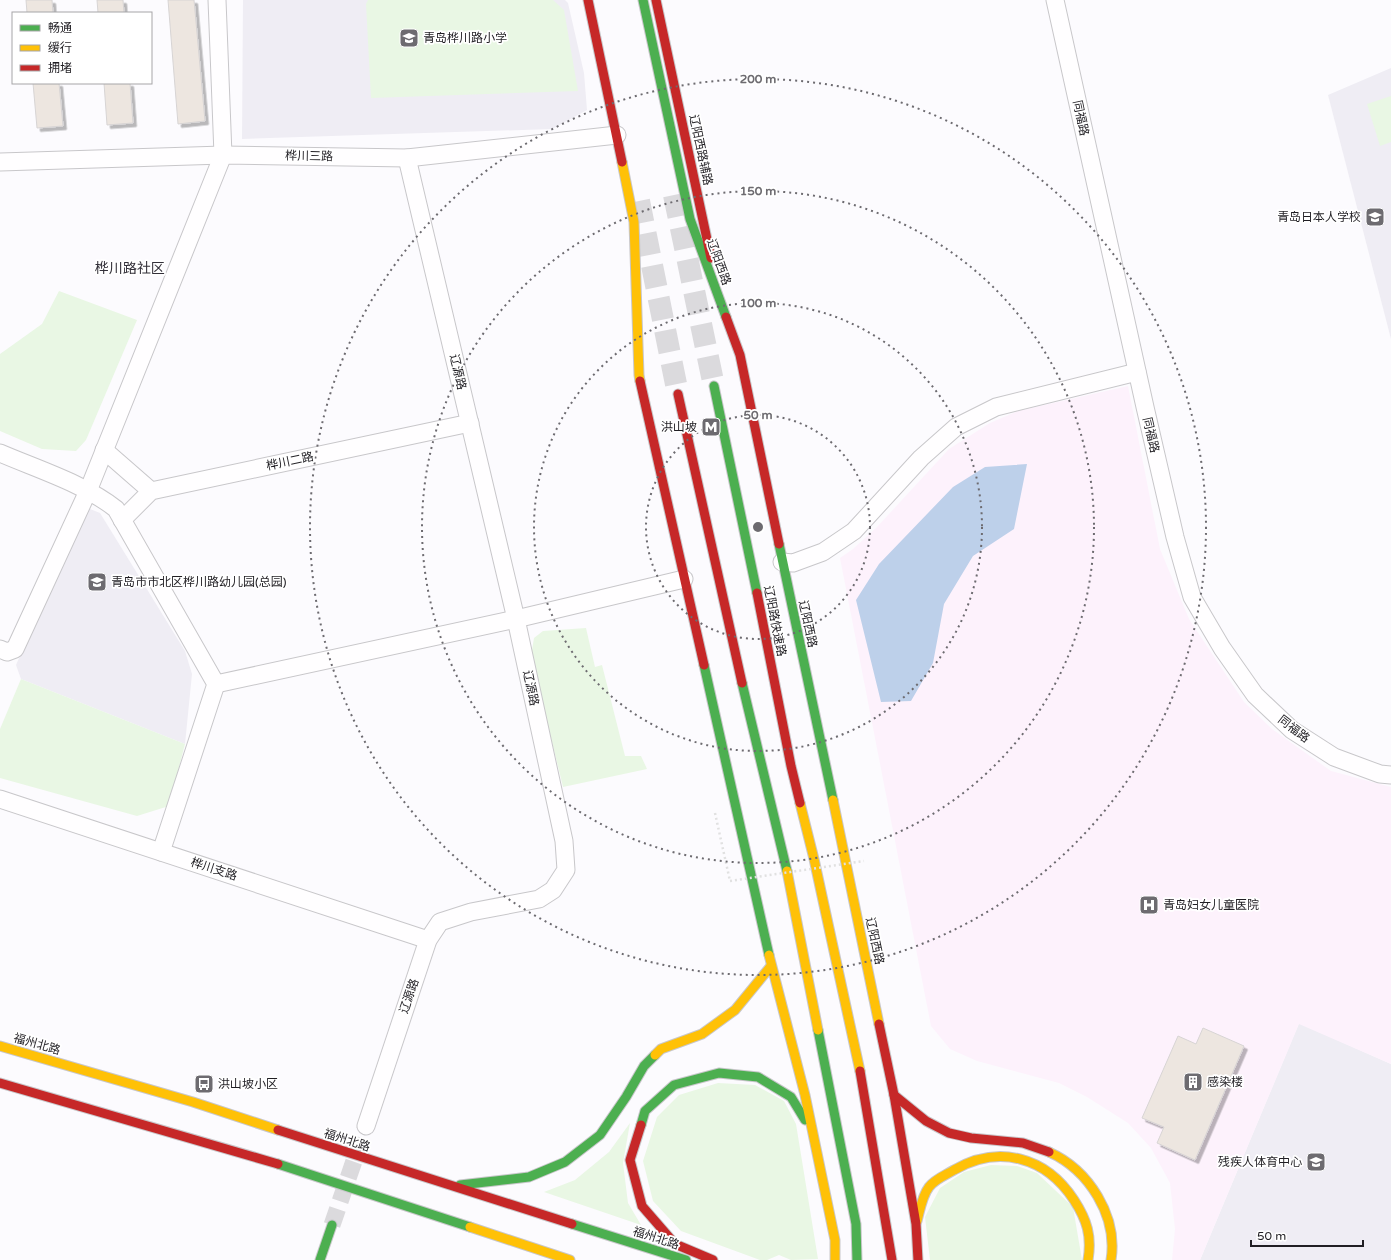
<svg xmlns="http://www.w3.org/2000/svg" width="1391" height="1260" font-family="'Varela Round','Noto Sans SC',sans-serif">
	<style>
		.built { fill: #efedf4 }
		.medical { fill: #fdf2fc }
		.green { fill: #e9f7e4 }
		.water { fill: #bdd0ea }
		.building { fill: #ede6e0; stroke: #d7d4d4; filter: url(#shadow) }
		.lines { fill: none; stroke-linecap: round; stroke-linejoin: round }
		.street-tunnel { stroke: #dbdadd; stroke-width: 17; stroke-dasharray: 17 8; stroke-linecap: butt }
		.highway-tunnel { stroke: #dbdadd; stroke-width: 22; stroke-dasharray: 22 11; stroke-linecap: butt }
		.street-casing { stroke: #c8c7ca; stroke-width: 19 }
		.fast-casing { stroke: #c8c7ca; stroke-width: 11 }
		.slow-casing { stroke: #c8c7ca; stroke-width: 11 }
		.jam-casing { stroke: #c8c7ca; stroke-width: 11 }
		.path { stroke: #e1e1e1; stroke-width: 2.5; stroke-dasharray: 2 3; stroke-linecap: butt }
		.street { stroke: #fffeff; stroke-width: 17 }
		.fast { stroke: #4caf50; stroke-width: 9 }
		.slow { stroke: #ffc107; stroke-width: 9 }
		.jam { stroke: #c62828; stroke-width: 9 }
		.path-bridge { stroke: #e1e1e1; stroke-width: 2.5; stroke-dasharray: 2 3; stroke-linecap: butt }
		.ring { fill: none; stroke: #6d6b70; stroke-width: 2; stroke-dasharray: 2 4 }
		.labels { text-anchor: middle; dominant-baseline: central; stroke-width: 3.5; stroke-linejoin: round; paint-order: stroke }
		.poi-label { font-size: 12px; fill: #201e23; stroke: #fff; text-anchor: start }
		.street-label { font-size: 12px; fill: #201e23; stroke: #fff }
		.quarter-label { font-size: 14px; fill: #333039; stroke: #fff }
		.centre { fill: #6d6b70; stroke: #fff; stroke-width: 2 }
		.ring-label { font-size: 12px; text-anchor: middle; font-weight: bold; fill: #6d6b70; stroke: #fff; stroke-width: 3.5; stroke-linejoin: round; paint-order: stroke }
	</style>
	<defs>
		<filter id="shadow"><feDropShadow dx="3.5" dy="3.5" stdDeviation="0" flood-color="#0004"/></filter>
	</defs>
	<rect width="100%" height="100%" fill="#fcfbfe"/>
	<!-- built -->
	<g class="built">
		<path d="M243,0H565L568,3L584,73L587,110L552,129L242,139Z"/>
		<path d="M1391,68V339L1328,95Z"/>
		<path d="M85,507L100,513L185,651L192,674L185,744L21,679L16,665Z"/>
		<path d="M1299,1023L1391,1064V1260H1200Z"/>
	</g>
	<!-- medical -->
	<path class="medical" d="M1128,386L1160,549L1189,619L1244,702L1272,729L1331,771L1391,787V1064L1299,1024L1200,1260H1172L1175,1229L1170,1183L1151,1148L1128,1123L1087,1097L1059,1083L977,1061L950,1049L931,1026L840,558L853,549L877,527L949,449L990,423L1018,411Z"/>
	<!-- green -->
	<g class="green">
		<path d="M368,0H553L564,10L578,91L371,98L366,4Z"/>
		<path d="M1391,96V142L1380,146L1367,104Z"/>
		<path d="M59,291L137,320L86,440L76,451L42,449L0,431V354L42,324Z"/>
		<path d="M586,628L595,667L602,665L625,756H641L647,769L563,787L531,656L534,638L543,631Z"/>
		<path d="M21,679L185,744L169,806L137,816L0,778V729Z"/>
		<path d="M718,1083L755,1085L784,1101L796,1124L818,1259L791,1260L779,1255L767,1260H760L681,1231L653,1201L643,1161L657,1117L679,1095Z"/>
		<path d="M630,1123L623,1163L628,1203L641,1225L544,1192L575,1180L609,1152Z"/>
		<path d="M991,1165L1017,1166L1037,1173L1073,1207L1082,1260H930L925,1217L940,1188L964,1172Z"/>
	</g>
	<!-- water -->
	<path class="water" d="M1027,464L1014,529L973,556L944,604L933,663L911,701L881,702L856,600L879,564L953,487L985,467Z"/>
	<!-- building -->
	<g class="building">
		<path d="M26,0H52L53,13H27Z"/>
		<path d="M97,0H123L124,13H98Z"/>
		<path d="M168,0H194L205,121L178,124Z"/>
		<path d="M33,83H59L63,126L37,128Z"/>
		<path d="M104,83H130L133,123L107,125Z"/>
		<path d="M1203,1028L1244,1046L1195,1160L1157,1143L1164,1127L1142,1118L1178,1036L1196,1044Z"/>
	</g>
	<g class="lines">
		<!-- street-tunnel -->
		<path class="street-tunnel" d="M332,1225L366,1126"/>
		<!-- highway-tunnel -->
		<g class="highway-tunnel">
			<path d="M674,195L714,386"/>
			<path d="M639,201L678,394"/>
		</g>
		<!-- street casing -->
		<g class="street-casing">
			<g id="street">
				<path d="M1055,0L1145,407L1175,537L1192,597L1222,648L1255,695L1292,730L1334,757L1380,774L1391,775"/>
				<path d="M0,162L223,155L407,158L617,135"/>
				<path d="M104,450L151,491"/>
				<path d="M0,453C37,469 85,484 116,509L216,684L161,852"/>
				<path d="M122,520L151,491L470,423"/>
				<path d="M782,562L793,563L823,552L854,531L921,458L956,427L996,407L1137,372"/>
				<path d="M0,649L7,652L15,649L88,491L223,155L217,0"/>
				<path d="M216,684L516,619L684,579"/>
				<path d="M0,799L428,940"/>
				<path d="M366,1126L428,940L440,922L471,912L539,899L553,890L566,870L564,841L516,619L407,158"/>
			</g>
		</g>
		<!-- fast casing -->
		<g class="fast-casing">
			<g id="fast">
				<path d="M643,0L690,219L726,317"/>
				<path d="M714,386L757,593"/>
				<path d="M779,544L833,800"/>
				<path d="M704,665L769,955"/>
				<path d="M742,683L787,871"/>
				<path d="M818,1030L856,1224L857,1260"/>
				<path d="M641,1125L645,1111L674,1085L719,1073L758,1077L791,1097L805,1120"/>
				<path d="M278,1164L470,1227"/>
				<path d="M460,1185L529,1177L565,1162L600,1135L626,1097L644,1066L655,1055"/>
				<path d="M572,1224L686,1260"/>
				<path d="M320,1260L332,1225"/>
			</g>
		</g>
		<!-- slow casing -->
		<g class="slow-casing">
			<g id="slow">
				<path d="M622,162L634,222L639,375L640,381"/>
				<path d="M833,800L879,1024"/>
				<path d="M800,803L814,859L860,1071"/>
				<path d="M787,871L818,1030"/>
				<path d="M769,955L805,1095L835,1240V1260"/>
				<path d="M0,1046L193,1102L278,1130"/>
				<path d="M655,1055L661,1049L702,1034L735,1010L771,966"/>
				<path d="M1049,1152C1089,1170 1118,1216 1111,1260"/>
				<path d="M917,1221C920,1210 922,1196 929,1187C935,1179 946,1175 954,1170C999,1144 1046,1157 1074,1200C1087,1220 1092,1236 1088,1260"/>
				<path d="M470,1227L570,1260"/>
			</g>
		</g>
		<!-- jam casing -->
		<g class="jam-casing">
			<g id="jam">
				<path d="M588,0L622,162"/>
				<path d="M656,0L711,258"/>
				<path d="M726,317L740,355L779,544"/>
				<path d="M640,381L704,665"/>
				<path d="M678,394L742,683"/>
				<path d="M757,593L791,766L800,803"/>
				<path d="M879,1024L894,1095L916,1224L918,1260"/>
				<path d="M860,1071L892,1260"/>
				<path d="M0,1083L278,1164"/>
				<path d="M894,1095L926,1121L949,1133L971,1138L1023,1143L1049,1152"/>
				<path d="M641,1125L630,1160L642,1206L675,1244L713,1260"/>
				<path d="M278,1130L572,1224"/>
			</g>
		</g>
		<!-- path -->
		<path class="path" d="M715,813L730,881"/>
		<!-- street -->
		<use href="#street" class="street"/>
		<!-- fast -->
		<use href="#fast" class="fast"/>
		<!-- slow -->
		<use href="#slow" class="slow"/>
		<!-- jam -->
		<use href="#jam" class="jam"/>
		<!-- path-bridge -->
		<path class="path-bridge" d="M730,881L864,861"/>
	</g>
	<!-- distance rings -->
	<g class="ring">
		<circle cx="758" cy="527" r="112"/>
		<circle cx="758" cy="527" r="224"/>
		<circle cx="758" cy="527" r="336"/>
		<circle cx="758" cy="527" r="448"/>
	</g>
	<!-- icons -->
	<defs>
		<g id="school-square" transform="scale(1)"><rect x="-9" y="-9" width="18" height="18" rx="4" fill="#6d6b70" stroke="#fff"/><path d="M0-5L7-2L0 1L-7-2ZM-4 1L0 2.5L4 1V4Q0 6-4 4Z" fill="#fff"/></g>
		<g id="metro-square" transform="scale(1)"><rect x="-9" y="-9" width="18" height="18" rx="4" fill="#6d6b70" stroke="#fff"/><path d="M-5.5 5V-5H-3L0 0L3-5H5.5V5H3V-.5L0 4L-3-.5V5Z" fill="#fff"/></g>
		<g id="hospital-square" transform="scale(1)"><rect x="-9" y="-9" width="18" height="18" rx="4" fill="#6d6b70" stroke="#fff"/><path d="M-5-5h3v3.5h4V-5h3V5h-3V1.5h-4V5h-3Z" fill="#fff"/></g>
		<g id="building-square" transform="scale(1)"><rect x="-9" y="-9" width="18" height="18" rx="4" fill="#6d6b70" stroke="#fff"/><path d="M-4-6H4V6H1V3H-1V6H-4ZM-2.5-4.3h1.7v1.8h-1.7ZM.8-4.3h1.7v1.8H.8ZM-2.5-1h1.7V.8h-1.7ZM.8-1h1.7V.8H.8Z" fill="#fff"/></g>
		<g id="bus-square" transform="scale(1)"><rect x="-9" y="-9" width="18" height="18" rx="4" fill="#6d6b70" stroke="#fff"/><path d="M-5-6H5V4H4V6H2V4H-2V6H-4V4H-5ZM-3.5-4V0h7V-4ZM-3.5 1.2v1.5H-2V1.2ZM2 1.2v1.5H3.5V1.2Z" fill="#fff"/></g>
	</defs>
	<g fill-rule="evenodd">
		<use href="#school-square" x="409" y="38"/>
		<use href="#school-square" x="1375" y="217"/>
		<use href="#metro-square" x="711" y="427"/>
		<use href="#school-square" x="97" y="582"/>
		<use href="#hospital-square" x="1149" y="905"/>
		<use href="#building-square" x="1193" y="1082"/>
		<use href="#bus-square" x="204" y="1084"/>
		<use href="#school-square" x="1316" y="1162"/>
	</g>
	<g class="labels">
		<!-- poi labels -->
		<g class="poi-label">
			<text x="423" y="38">青岛桦川路小学</text>
			<text x="1361" y="217" text-anchor="end">青岛日本人学校</text>
			<text x="697" y="427" text-anchor="end">洪山坡</text>
			<text x="111" y="582">青岛市市北区桦川路幼儿园(总园)</text>
			<text x="1163" y="905">青岛妇女儿童医院</text>
			<text x="1207" y="1082">感染楼</text>
			<text x="218" y="1084">洪山坡小区</text>
			<text x="1302" y="1162" text-anchor="end">残疾人体育中心</text>
		</g>
		<!-- street labels -->
		<g class="street-label">
			<text transform="translate(1081 118) rotate(78)">同福路</text>
			<text transform="translate(701 150) rotate(78)">辽阳西路辅路</text>
			<text transform="translate(309 156) rotate(1)">桦川三路</text>
			<text transform="translate(719 262) rotate(70)">辽阳西路</text>
			<text transform="translate(458 372) rotate(77)">辽源路</text>
			<text transform="translate(1151 435) rotate(77)">同福路</text>
			<text transform="translate(290 461) rotate(-12)">桦川二路</text>
			<text transform="translate(775 621) rotate(79)">辽阳路快速路</text>
			<text transform="translate(808 624) rotate(78)">辽阳西路</text>
			<text transform="translate(531 688) rotate(78)">辽源路</text>
			<text transform="translate(1294 729) rotate(38)">同福路</text>
			<text transform="translate(214 869) rotate(18)">桦川支路</text>
			<text transform="translate(875 941) rotate(78)">辽阳西路</text>
			<text transform="translate(409 996) rotate(-71)">辽源路</text>
			<text transform="translate(37 1044) rotate(16)">福州北路</text>
			<text transform="translate(347 1140) rotate(18)">福州北路</text>
			<text transform="translate(656 1238) rotate(18)">福州北路</text>
		</g>
		<!-- quarter labels -->
		<g class="quarter-label">
			<text x="130" y="268">桦川路社区</text>
		</g>
	</g>
	<circle cx="758" cy="527" r="6" class="centre"/>
	<g class="ring-label">
		<text x="758" y="83">200 m</text>
		<text x="758" y="195">150 m</text>
		<text x="758" y="307">100 m</text>
		<text x="758" y="419">50 m</text>
	</g>
	<!-- legend -->
	<rect x="12" y="12" width="140" height="72" fill="#ffffff" stroke="#a6a5a7"/>
	<rect x="20" y="25" width="20" height="6" fill="#4caf50" stroke="#a6a5a7"/>
	<text x="48" y="32" font-size="12" fill="#201e23">畅通</text>
	<rect x="20" y="45" width="20" height="6" fill="#ffc107" stroke="#a6a5a7"/>
	<text x="48" y="52" font-size="12" fill="#201e23">缓行</text>
	<rect x="20" y="65" width="20" height="6" fill="#c62828" stroke="#a6a5a7"/>
	<text x="48" y="72" font-size="12" fill="#201e23">拥堵</text>
	<!-- scale -->
	<path d="M1251 1240v6h112v-6" fill="none" stroke="#201e23" stroke-width="2"/>
	<text x="1257" y="1240" font-size="12" fill="#201e23" stroke="#ffffff" stroke-width="3" paint-order="stroke">50 m</text>
</svg>
